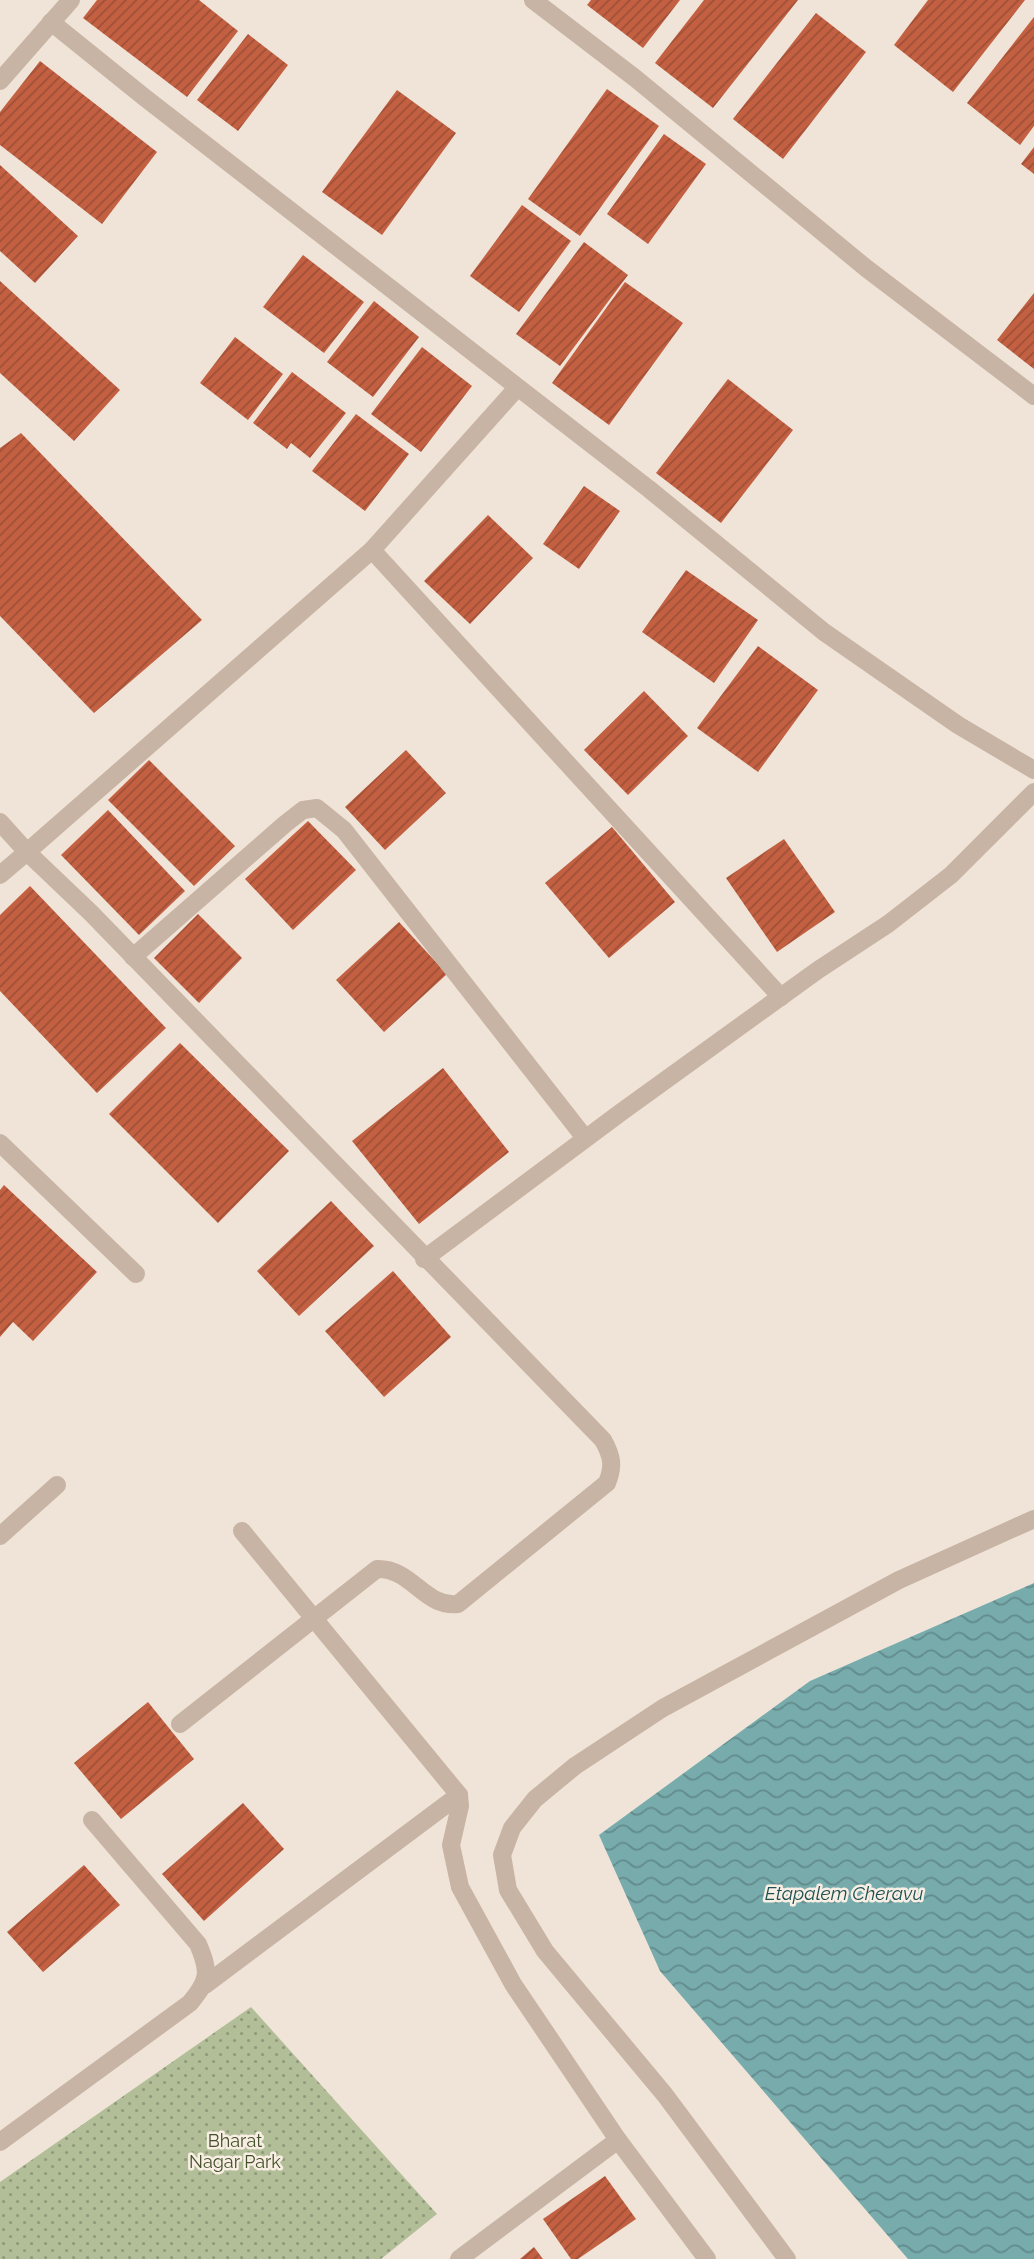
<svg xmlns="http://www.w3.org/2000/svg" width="1034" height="2259" font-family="Raleway,sans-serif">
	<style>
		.park { fill: url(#park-dots) }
		.water { fill: url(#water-waves) }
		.building { fill: url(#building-hatch) }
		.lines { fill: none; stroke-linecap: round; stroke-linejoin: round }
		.minor { stroke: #c7b4a4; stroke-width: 18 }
		.labels { text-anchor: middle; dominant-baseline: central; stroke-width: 5; stroke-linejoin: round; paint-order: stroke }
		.park-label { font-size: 18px; fill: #43512a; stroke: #f8eee3 }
		.water-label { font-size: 19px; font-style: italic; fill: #1c5053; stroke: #f8eee3 }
	</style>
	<defs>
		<pattern id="park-dots" width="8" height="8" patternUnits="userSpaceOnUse" patternTransform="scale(1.75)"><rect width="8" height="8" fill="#b2be98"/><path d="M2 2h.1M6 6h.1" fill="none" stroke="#919b7c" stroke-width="1.8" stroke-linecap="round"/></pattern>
		<pattern id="water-waves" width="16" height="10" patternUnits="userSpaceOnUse" patternTransform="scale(1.75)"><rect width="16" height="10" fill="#77abac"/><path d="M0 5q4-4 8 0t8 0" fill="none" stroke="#628b8c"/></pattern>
		<pattern id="building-hatch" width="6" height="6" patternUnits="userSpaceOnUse" patternTransform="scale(1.75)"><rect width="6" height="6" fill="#c36042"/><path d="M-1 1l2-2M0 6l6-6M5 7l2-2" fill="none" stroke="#9f4f37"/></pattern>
	</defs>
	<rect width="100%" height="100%" fill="#f0e4d8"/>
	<!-- park -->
	<path class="park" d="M251,2007L437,2214L381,2259H0V2182Z"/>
	<!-- water -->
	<path class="water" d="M1034,1583V2259H908L660,1971L599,1835L810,1681Z"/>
	<!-- building -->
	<g class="building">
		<path d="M97,0H199L238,31L187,97L83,18Z"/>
		<path d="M591,0H680L643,48L587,5Z"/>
		<path d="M704,0H798L713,108L655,63Z"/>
		<path d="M928,0H1025L953,92L894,45Z"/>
		<path d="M816,13L866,52L783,159L733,119Z"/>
		<path d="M1034,17V126L1020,145L967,103Z"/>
		<path d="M248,34L288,65L238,131L197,100Z"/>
		<path d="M40,61L157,152L102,224L0,145V112Z"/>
		<path d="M607,89L659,126L580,236L528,199Z"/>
		<path d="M397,90L456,133L382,235L322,192Z"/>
		<path d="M664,134L706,164L648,244L607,214Z"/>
		<path d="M1034,147V174L1021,164Z"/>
		<path d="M0,165L78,236L35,283L0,251Z"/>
		<path d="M522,205L571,241L519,312L470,276Z"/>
		<path d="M584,242L628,275L560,366L516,334Z"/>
		<path d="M303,255L364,302L324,353L263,307Z"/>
		<path d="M0,281L120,390L74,441L0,373Z"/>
		<path d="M625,282L683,323L609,425L552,383Z"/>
		<path d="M1034,293V369L997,340Z"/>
		<path d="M374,301L419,337L373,397L327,362Z"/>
		<path d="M235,337L283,374L248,420L200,383Z"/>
		<path d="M422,347L472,386L421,452L371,414Z"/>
		<path d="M292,372L346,413L310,458L291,443L287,449L253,423Z"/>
		<path d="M728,379L793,430L721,523L656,473Z"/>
		<path d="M356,414L409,454L365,511L312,471Z"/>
		<path d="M21,433L202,620L94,713L0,616V448Z"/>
		<path d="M584,486L620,511L579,569L543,544Z"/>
		<path d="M488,515L533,558L470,624L424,581Z"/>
		<path d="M686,570L758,620L714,683L642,632Z"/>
		<path d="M758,646L818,690L758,772L697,728Z"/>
		<path d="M644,691L688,736L628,795L584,750Z"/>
		<path d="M406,750L446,793L385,850L345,807Z"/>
		<path d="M149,760L235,846L194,886L108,800Z"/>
		<path d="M108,810L185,891L139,935L61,855Z"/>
		<path d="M308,821L356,870L293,930L245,879Z"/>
		<path d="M612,827L675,902L609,958L545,883Z"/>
		<path d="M784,839L835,912L777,952L726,878Z"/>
		<path d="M30,886L166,1028L97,1093L0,991V915Z"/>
		<path d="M198,914L242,958L199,1003L154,958Z"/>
		<path d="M399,922L447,974L384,1032L336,980Z"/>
		<path d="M180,1043L289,1151L218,1223L109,1114Z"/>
		<path d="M443,1068L509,1152L419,1224L352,1141Z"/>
		<path d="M4,1185L97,1272L33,1341L13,1322L0,1337V1190Z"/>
		<path d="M331,1201L374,1246L299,1316L257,1271Z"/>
		<path d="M393,1271L451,1337L384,1397L325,1331Z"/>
		<path d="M148,1702L194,1759L121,1819L74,1763Z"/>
		<path d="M243,1803L284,1849L204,1921L162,1874Z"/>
		<path d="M84,1865L120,1905L43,1972L7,1932Z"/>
		<path d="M605,2176L636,2219L578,2259H571L543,2219Z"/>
		<path d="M534,2247L543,2259H520Z"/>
	</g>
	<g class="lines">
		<!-- minor -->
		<g class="minor">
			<path d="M533,0L635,78L866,268L1034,396"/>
			<path d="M51,22L144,97L649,489L824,632L958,725L1034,770"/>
			<path d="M0,81L71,0"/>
			<path d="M517,388L372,550L781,997"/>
			<path d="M0,822L27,852L372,550"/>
			<path d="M0,875L27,852L91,913L603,1440C612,1456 614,1466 607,1483L458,1604C424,1608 412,1568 377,1569L180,1724"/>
			<path d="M133,957L285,824L303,810L317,808L344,830L585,1138"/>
			<path d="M0,1143L136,1274"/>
			<path d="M424,1259L620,1113L818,970L888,924L951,875L1034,792"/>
			<path d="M242,1531L459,1795L460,1806L451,1845L460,1887L513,1984L618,2140L707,2259"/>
			<path d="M0,1536L57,1485"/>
			<path d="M205,1985L459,1795"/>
			<path d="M0,2142L190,2003C209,1980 210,1972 198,1944L92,1820"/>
			<path d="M459,2259L618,2140"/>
			<path d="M787,2259L665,2095L545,1951L508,1890L502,1855L512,1828L535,1799L575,1766L663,1708L899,1580L1034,1519"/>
		</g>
	</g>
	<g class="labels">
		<!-- park labels -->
		<g class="park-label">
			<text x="235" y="2140">Bharat<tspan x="235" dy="21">Nagar Park</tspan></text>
		</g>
		<!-- water labels -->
		<g class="water-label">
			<text x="844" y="1893">Etapalem Cheravu</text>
		</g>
	</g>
</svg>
